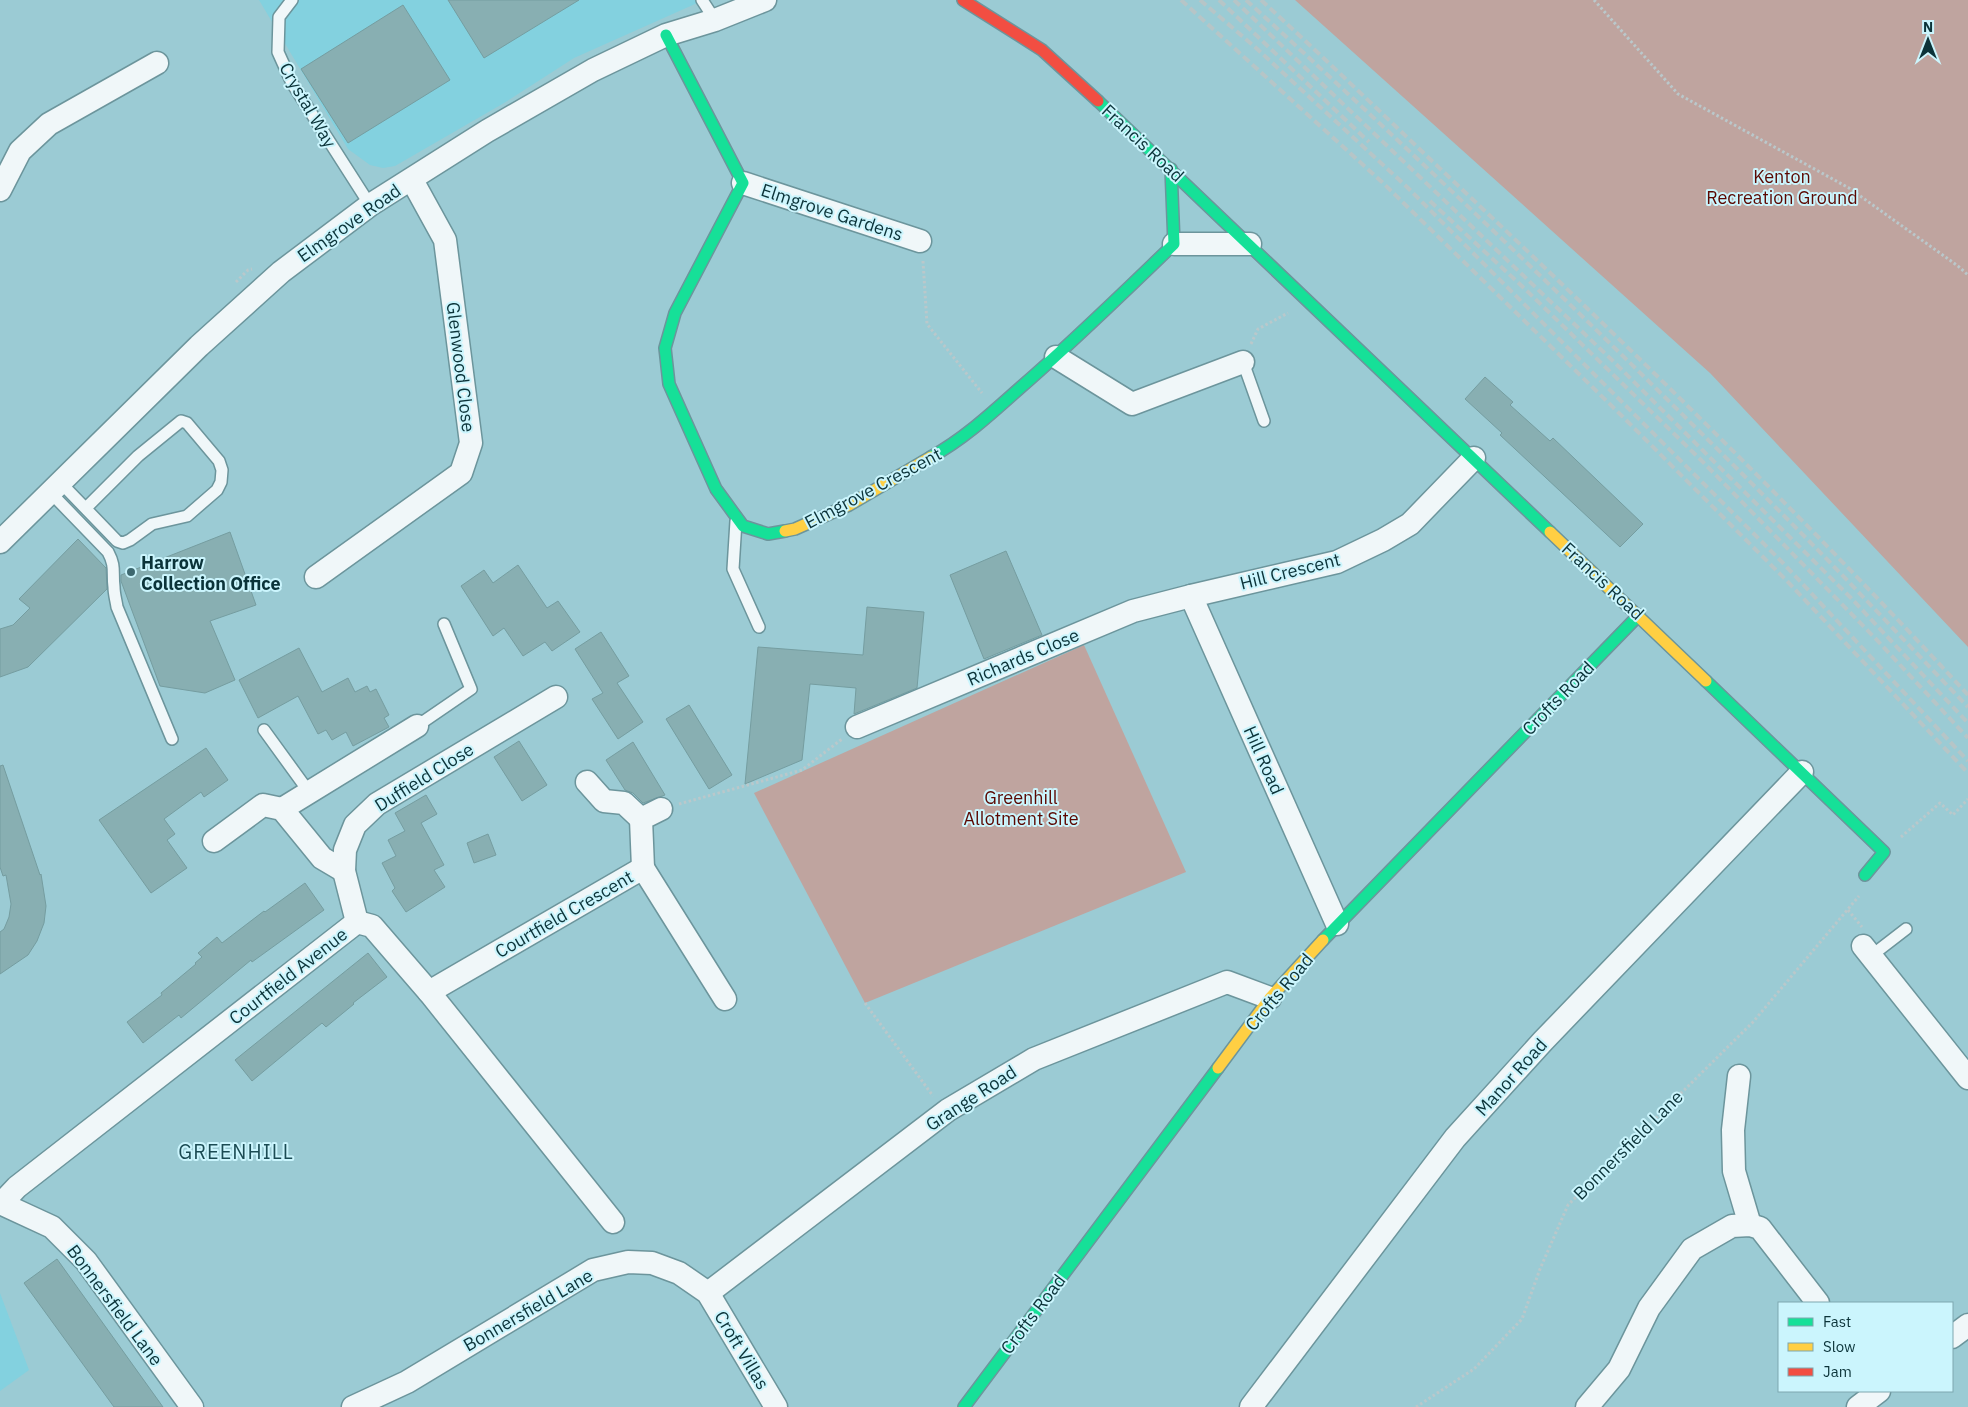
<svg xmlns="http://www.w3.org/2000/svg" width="1968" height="1407" font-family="'IBM Plex Sans',sans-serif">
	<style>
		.built { fill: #83d1df }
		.green { fill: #bfa49f }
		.building { fill: #88afb2; stroke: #759da0 }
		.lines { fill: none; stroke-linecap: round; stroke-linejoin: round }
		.lane-casing { stroke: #6c959c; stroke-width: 14 }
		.street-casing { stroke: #6c959c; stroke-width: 25 }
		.fast-casing { stroke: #6c959c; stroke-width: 14 }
		.slow-casing { stroke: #6c959c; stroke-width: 14 }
		.jam-casing { stroke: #6c959c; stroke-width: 14 }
		.path { stroke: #bac8cb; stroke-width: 3; stroke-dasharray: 2.5 2.5; stroke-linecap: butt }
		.lane { stroke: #f0f7f9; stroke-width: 11 }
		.street { stroke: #f0f7f9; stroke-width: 22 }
		.fast { stroke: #16e098; stroke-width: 11 }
		.slow { stroke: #ffcf43; stroke-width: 11 }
		.jam { stroke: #f24e42; stroke-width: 11 }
		.rail { stroke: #b6c5c7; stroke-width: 4; stroke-dasharray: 8 4; stroke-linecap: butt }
		.poi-dot { fill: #3d686f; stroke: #cbf5fd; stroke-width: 2 }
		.labels { text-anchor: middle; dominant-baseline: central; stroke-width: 4; stroke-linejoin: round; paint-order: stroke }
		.street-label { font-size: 18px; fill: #0b3339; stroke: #cbf5fd }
		.park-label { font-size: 18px; fill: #5b0701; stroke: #cbf5fd }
		.poi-label { font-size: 18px; font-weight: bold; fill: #0b3339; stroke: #cbf5fd; text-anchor: start }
		.quarter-label { font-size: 20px; letter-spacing: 1px; fill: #1b4b53; stroke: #cbf5fd }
	</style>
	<rect width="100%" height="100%" fill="#9bcbd4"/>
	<!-- built -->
	<g class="built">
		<path d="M259,0H704L574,58L504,103L395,166L383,168L370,165L348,149Z"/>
		<path d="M0,1293L29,1370L0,1391Z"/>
	</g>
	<!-- green -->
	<g class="green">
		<path d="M1295,0H1968V647L1710,373Z"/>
		<path d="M1084,645L1186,872L865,1003L754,793Z"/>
	</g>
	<!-- building -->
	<g class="building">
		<path d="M448,0H579L484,58Z"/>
		<path d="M403,5L450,80L348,143L301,69Z"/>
		<path d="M1485,377L1513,402L1510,405L1550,441L1553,438L1643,524L1620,547L1500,435L1502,433L1465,399Z"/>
		<path d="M230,532L256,605L210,621L235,680L205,693L160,686L121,581V575Z"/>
		<path d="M78,539L106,568L107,589L28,667L0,677V629L13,625L30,608L19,599Z"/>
		<path d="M1006,551L1042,635L984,659L950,575Z"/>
		<path d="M518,565L547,608L558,601L580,632L552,651L545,642L523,656L504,628L493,636L461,586L484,570L493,583Z"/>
		<path d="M867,607L924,612L917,688L854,714L856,688L810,684L802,760L745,784L758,647L863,655Z"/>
		<path d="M601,632L629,676L617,683L643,722L618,739L592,699L603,693L575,649Z"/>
		<path d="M299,648L322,692L348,678L355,692L367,686L370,692L376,689L389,715L384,718L389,727L353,746L346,732L332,740L326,730L318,734L298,696L258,718L239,680Z"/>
		<path d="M689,705L732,775L709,789L666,719Z"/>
		<path d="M519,741L547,785L522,801L494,757Z"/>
		<path d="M633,742L665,795L643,803L633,793L625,790L606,760Z"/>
		<path d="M206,748L228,780L204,797L201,792L164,819L175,834L167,840L187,868L151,893L99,820Z"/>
		<path d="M3,765L40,875L41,874L46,906L44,923L37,941L28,955L0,974V932L4,929L9,917L11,904L6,875L3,876L0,867V766Z"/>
		<path d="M426,795L437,814L421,823L444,865L434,870L445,887L406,912L392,891L395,888L382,863L396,856L388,840L405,831L395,813Z"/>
		<path d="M488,834L496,855L474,863L467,843Z"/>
		<path d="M305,883L324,910L252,962L251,960L181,1018L179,1015L143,1043L127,1022L162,995L161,993L196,964L195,963L202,957L198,953L217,937L222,943L264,911L265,912Z"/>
		<path d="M368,953L387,977L353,1003L354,1004L326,1027L322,1023L252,1081L235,1060Z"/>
		<path d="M57,1259L163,1407H114L24,1283Z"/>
	</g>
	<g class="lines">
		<!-- lane casing -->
		<g class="lane-casing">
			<g id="lane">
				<path d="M292,0L279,17L278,52L292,83L370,205"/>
				<path d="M702,0L715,20"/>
				<path d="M1243,362L1264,421"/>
				<path d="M60,482L117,541L123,543L130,540L152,524L187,516L217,490L221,482L222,470L219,461L187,423L181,421L138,456L86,508"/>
				<path d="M50,492L108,552C116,567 112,571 114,587C114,594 116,600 117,607L172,739"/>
				<path d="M736,521L733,569L759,627"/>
				<path d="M417,726L471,689L444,624"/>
				<path d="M264,730L309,792"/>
				<path d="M1871,956L1906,929"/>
			</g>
		</g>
		<!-- street casing -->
		<g class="street-casing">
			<g id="street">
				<path d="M743,183L920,241"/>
				<path d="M0,190L20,151L49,124L157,63"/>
				<path d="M1174,244H1250"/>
				<path d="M1056,357L1132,404L1243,362"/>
				<path d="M0,542L199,346L281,272L370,205L487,131L593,70L666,35L715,20L765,0"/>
				<path d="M316,577L461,473L471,443L445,240L412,180"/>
				<path d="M1191,596L1337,924"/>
				<path d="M857,727L1133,611L1191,596L1337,562L1383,540L1410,524L1474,458"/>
				<path d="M587,782L604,801L624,803L641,819"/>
				<path d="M282,809L417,726"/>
				<path d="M214,841L263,805L282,809L322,858L344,871"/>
				<path d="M643,868L641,819L661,809"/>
				<path d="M357,922L344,871L345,850L355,825L377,804L556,697"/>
				<path d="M1863,946L1968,1078"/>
				<path d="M429,992L643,868L725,999"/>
				<path d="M1739,1076L1733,1130L1734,1171L1750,1225"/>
				<path d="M0,1203L52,1227L86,1261L192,1407"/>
				<path d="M2,1203L17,1187L357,922L372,926L429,992L613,1222"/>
				<path d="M708,1293L948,1110L1034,1059L1227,982L1270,998"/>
				<path d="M1952,1337L1968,1325"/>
				<path d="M353,1407L407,1382L593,1270L628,1262L652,1263L679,1273L708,1293L776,1407"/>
				<path d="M1251,1407L1455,1138L1543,1041L1802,772"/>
				<path d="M1587,1407L1619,1369L1649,1308L1692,1249L1732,1226L1750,1225L1760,1228L1818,1303"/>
				<path d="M1858,1407L1879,1391"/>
			</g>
		</g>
		<!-- fast casing -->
		<g class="fast-casing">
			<g id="fast">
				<path d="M666,35L743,183L675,313L665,348L669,384L716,489L743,526L768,534L785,531"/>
				<path d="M1098,101L1550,532"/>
				<path d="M931,457C964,439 993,412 1021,387C1074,341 1124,292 1174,244L1171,169"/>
				<path d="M1706,681L1884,852L1865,875"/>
				<path d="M1323,940L1639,615"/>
				<path d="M964,1407L1218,1068"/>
			</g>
		</g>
		<!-- slow casing -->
		<g class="slow-casing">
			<g id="slow">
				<path d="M785,531L795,529L849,505L931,457"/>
				<path d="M1550,532L1706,681"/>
				<path d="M1218,1068L1270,998L1323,940"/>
			</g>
		</g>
		<!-- jam casing -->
		<g class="jam-casing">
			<path id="jam" d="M963,0L1042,50L1098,101"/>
		</g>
		<!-- path -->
		<g class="path">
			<path d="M1594,0L1678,94L1849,188L1958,266L1968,275"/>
			<path d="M923,261L927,324L982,393"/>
			<path d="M236,282L248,270L252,269"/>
			<path d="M1251,344L1258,329L1288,313"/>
			<path d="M679,804L802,770L842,739"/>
			<path d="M1901,837L1940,803L1953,815L1968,799"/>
			<path d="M1848,910L1862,927"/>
			<path d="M865,1003L933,1096"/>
			<path d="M1416,1407L1474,1369L1522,1319L1540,1269L1568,1205L1753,1022L1859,896"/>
		</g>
		<!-- lane -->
		<use href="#lane" class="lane"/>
		<!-- street -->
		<use href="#street" class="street"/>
		<!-- fast -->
		<use href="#fast" class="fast"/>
		<!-- slow -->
		<use href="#slow" class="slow"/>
		<!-- jam -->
		<use href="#jam" class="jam"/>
		<!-- rail -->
		<g class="rail">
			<path d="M1181,0L1382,182L1622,416L1787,581L1968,773"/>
			<path d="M1200,0L1255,47L1407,187L1783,563L1968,761"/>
			<path d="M1219,0L1369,142"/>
			<path d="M1234,0L1613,361L1851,598L1968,723"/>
			<path d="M1246,0C1439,176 1627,357 1810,542C1863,596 1915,652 1968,707"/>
			<path d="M1261,0C1331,64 1399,130 1468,195C1639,356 1808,521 1968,695"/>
			<path d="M1430,201L1525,289L1701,460L1875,638L1968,738"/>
		</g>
	</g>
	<!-- markers -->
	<circle class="poi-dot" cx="131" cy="572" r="5"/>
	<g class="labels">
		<!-- street labels -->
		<g class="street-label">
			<text transform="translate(308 105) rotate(60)">Crystal Way</text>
			<text transform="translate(1143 143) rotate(43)">Francis Road</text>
			<text transform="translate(832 212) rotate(18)">Elmgrove Gardens</text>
			<text transform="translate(349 223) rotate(-35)">Elmgrove Road</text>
			<text transform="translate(461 367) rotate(83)">Glenwood Close</text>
			<text transform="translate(873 488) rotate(-28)">Elmgrove Crescent</text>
			<text transform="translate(1290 571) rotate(-14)">Hill Crescent</text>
			<text transform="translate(1603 581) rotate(43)">Francis Road</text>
			<text transform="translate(1023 657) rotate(-23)">Richards Close</text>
			<text transform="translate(1558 698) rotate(-46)">Crofts Road</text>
			<text transform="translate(1264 760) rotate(66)">Hill Road</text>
			<text transform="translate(424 777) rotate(-32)">Duffield Close</text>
			<text transform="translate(564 914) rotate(-30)">Courtfield Crescent</text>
			<text transform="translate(288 976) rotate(-38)">Courtfield Avenue</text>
			<text transform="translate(1279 992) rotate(-50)">Crofts Road</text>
			<text transform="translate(1511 1077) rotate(-48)">Manor Road</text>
			<text transform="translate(971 1098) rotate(-33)">Grange Road</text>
			<text transform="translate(1628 1145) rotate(-45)">Bonnersfield Lane</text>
			<text transform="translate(115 1305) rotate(53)">Bonnersfield Lane</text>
			<text transform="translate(528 1310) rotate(-30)">Bonnersfield Lane</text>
			<text transform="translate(1033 1314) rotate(-53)">Crofts Road</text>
			<text transform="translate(742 1350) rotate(59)">Croft Villas</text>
		</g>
		<!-- park labels -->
		<g class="park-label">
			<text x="1782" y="176">Kenton<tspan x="1782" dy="21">Recreation Ground</tspan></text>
			<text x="1021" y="797">Greenhill<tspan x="1021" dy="21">Allotment Site</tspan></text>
		</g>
		<!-- poi labels -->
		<g class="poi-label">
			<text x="141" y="562">Harrow<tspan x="141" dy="21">Collection Office</tspan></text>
		</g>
		<!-- quarter labels -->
		<g class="quarter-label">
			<text x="236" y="1151">GREENHILL</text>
		</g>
	</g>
	<!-- legend -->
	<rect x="1778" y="1302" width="175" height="90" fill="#cbf5fd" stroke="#7ea7af"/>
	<rect x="1788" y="1318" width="25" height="8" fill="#16e098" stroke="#7ea7af"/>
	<text x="1823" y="1327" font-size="15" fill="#0b3339">Fast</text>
	<rect x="1788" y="1343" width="25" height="8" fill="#ffcf43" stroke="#7ea7af"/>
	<text x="1823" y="1352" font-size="15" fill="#0b3339">Slow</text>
	<rect x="1788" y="1368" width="25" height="8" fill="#f24e42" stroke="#7ea7af"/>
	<text x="1823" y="1377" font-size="15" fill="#0b3339">Jam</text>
	<!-- north arrow -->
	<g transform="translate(1928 40)" stroke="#cbf5fd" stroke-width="4" paint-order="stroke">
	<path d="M0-4L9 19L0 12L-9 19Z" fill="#0b3339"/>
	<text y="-8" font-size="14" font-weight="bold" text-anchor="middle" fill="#0b3339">N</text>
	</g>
</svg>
